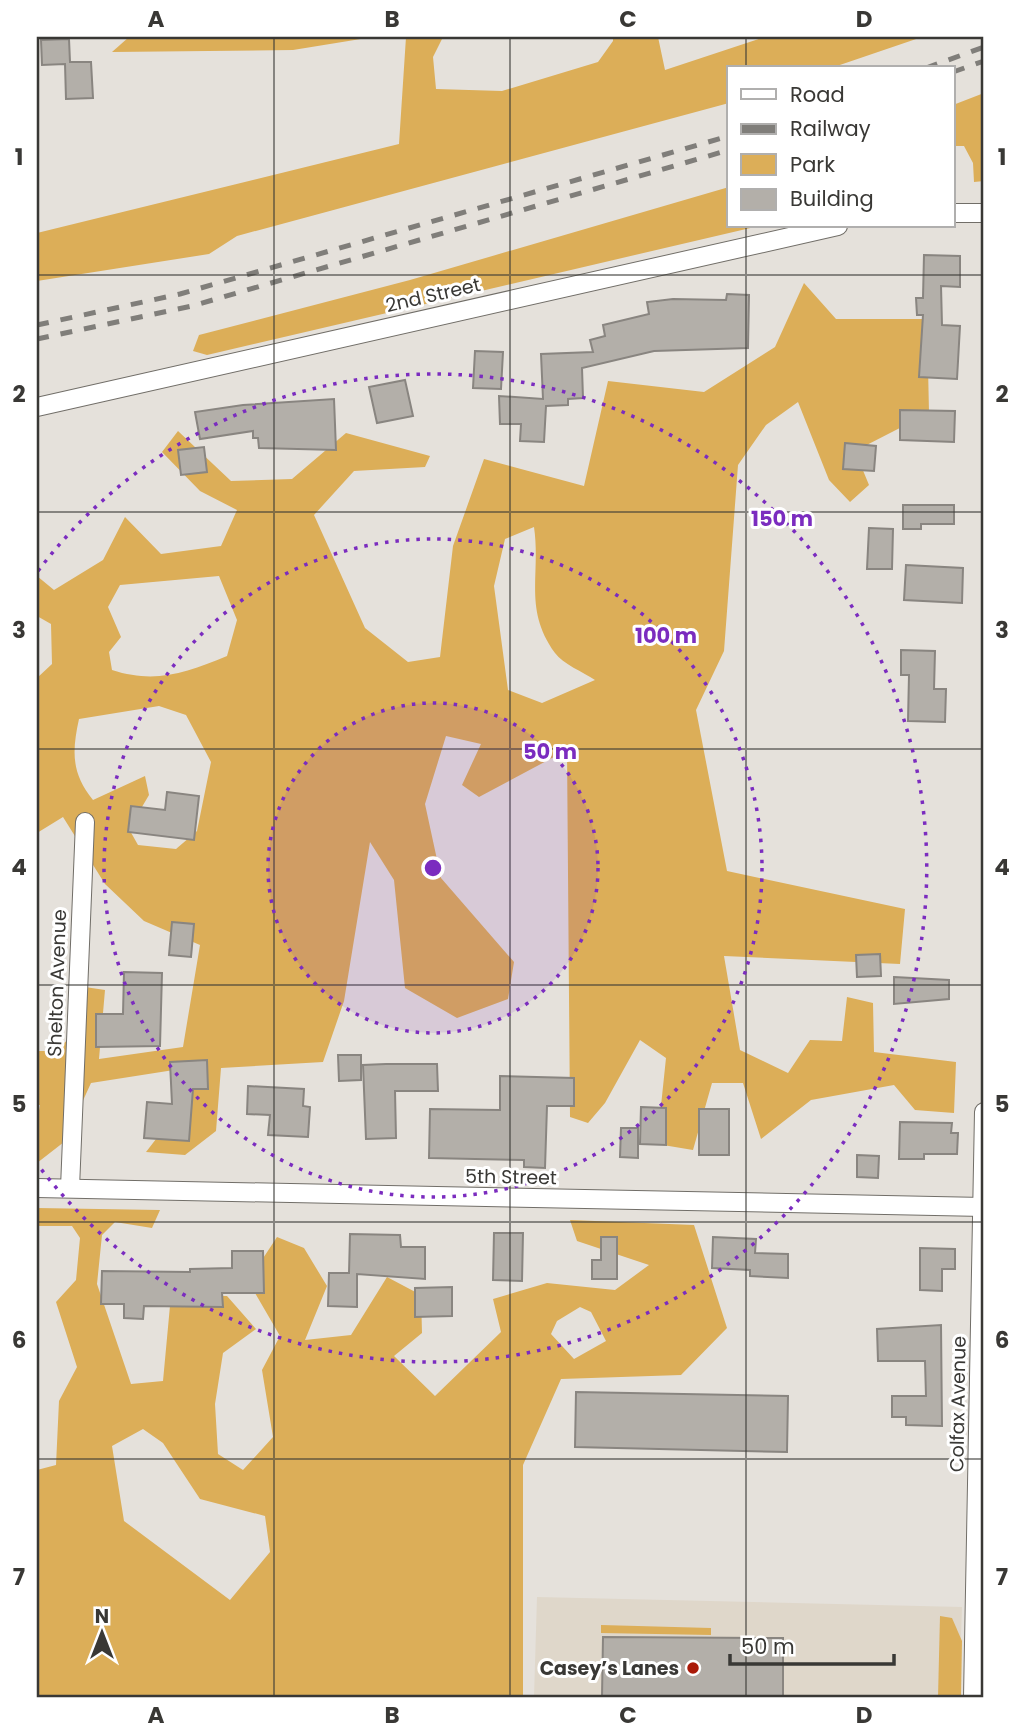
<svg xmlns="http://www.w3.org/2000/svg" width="1021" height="1734" font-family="Poppins,sans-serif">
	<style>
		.built { fill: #dfd7ca }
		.green { fill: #dcae58; fill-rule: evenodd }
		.building { fill: #b3afa9; stroke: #898580; stroke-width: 2 }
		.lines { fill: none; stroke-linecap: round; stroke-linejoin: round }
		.street-casing { stroke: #716e68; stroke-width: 20 }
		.street { stroke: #fff; stroke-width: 18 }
		.rail { stroke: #807e7a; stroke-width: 5; stroke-dasharray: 12 12; stroke-linecap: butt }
		.grid { fill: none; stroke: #393835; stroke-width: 2; stroke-opacity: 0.55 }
		.ring { fill: none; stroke: #7b2cbf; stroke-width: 3.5; stroke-dasharray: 3.5 7 }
		.poi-dot { fill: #aa1a08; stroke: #fff; stroke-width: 2.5 }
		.labels { text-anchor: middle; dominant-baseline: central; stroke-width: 6; stroke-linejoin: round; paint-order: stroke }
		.street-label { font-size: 19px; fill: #393835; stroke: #fff }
		.poi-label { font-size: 19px; font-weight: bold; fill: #393835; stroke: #fff; text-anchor: end }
		.centre { fill: #7b2cbf; stroke: #fff; stroke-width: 3.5 }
		.ring-label { font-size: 21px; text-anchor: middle; font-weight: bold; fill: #7b2cbf; stroke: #fff; stroke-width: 6; stroke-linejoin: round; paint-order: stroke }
		.neatline { fill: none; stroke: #393835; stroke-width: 2.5 }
		.grid-label { font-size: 23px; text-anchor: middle; font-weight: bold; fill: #393835 }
	</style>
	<rect width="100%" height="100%" fill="#e5e1db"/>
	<!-- built -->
	<path class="built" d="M537,1597L962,1607L959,1697H534Z"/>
	<!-- green -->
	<g class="green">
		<path d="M129,37H373L293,50L112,52Z"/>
		<path d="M406,37H443L433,57L436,89L502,91L598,62L613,41V37H658L665,70L765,37H922L831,68H729V103L237,236L209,254L37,281V233L399,144Z"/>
		<path d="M984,93V181L974,182L973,163L964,146H953V105Z"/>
		<path d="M729,187V226H759L207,355L193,351L199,335L410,280Z"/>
		<path d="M804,283L836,319H927L929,413L855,451L869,485L850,502L829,480L798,402L766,425L738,465L724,651L696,710L727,871L905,909L900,964L724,956L740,1050L788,1073L810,1040L842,1041L847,997L873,1003L874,1052L956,1062L954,1113L915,1110L894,1085L811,1100L761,1139L743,1083H712L693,1150L657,1144L666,1058L640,1040L605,1103L588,1123L570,1117L567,750L479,797L462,785L481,744L446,736L425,804L441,878L514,962L508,999L457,1018L405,988L394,880L370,842L344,1001L323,1062L221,1068L216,1131L185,1155L146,1152L170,1121L192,1101L193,1067L91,1083L64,1142L37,1163V1122L40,1105H37V1051H55L72,1036L85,987L105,990L99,1059L183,1047L200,945L144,921L105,884L63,817L37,833V678L52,664L51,624L37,616V576L54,590L103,560L125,517L161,554L221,546L237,510L200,491L162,452L178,431L231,481L292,479L346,433L430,456L425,467L354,471L314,515L365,628L408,662L440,657L453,546L484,459L584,486L608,381L704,392L775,347ZM534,527C541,575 523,609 555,653C563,664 583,672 595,680L542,703L508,690L494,586L505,539ZM219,576L237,620L227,656C186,673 155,684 112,670L109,652L121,637L108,607L120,585ZM159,706L186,715L211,762L197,831L176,849L138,845L129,829L149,795L145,776L93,800C71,773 72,751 79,719Z"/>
		<path d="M37,1208L160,1210L152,1228L115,1222L102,1235L97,1284L131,1384L163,1381L171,1295L227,1296L256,1329L223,1353L215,1404L218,1454L243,1470L273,1437L262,1370L280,1336L248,1281L277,1237L304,1248L327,1286L305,1340L351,1335L387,1277L421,1295L422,1333L394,1356L435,1396L501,1332L493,1299L547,1283L615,1290L649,1265L577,1241L570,1220L694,1225L727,1328L681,1375L561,1379L523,1465V1697H37V1470L56,1465L59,1401L77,1367L56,1302L76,1280L80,1238L72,1226H38ZM580,1307L591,1312L606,1341L574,1359L551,1334L557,1321ZM143,1429L163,1443L200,1499L265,1516L270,1552L230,1600L124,1521L112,1446Z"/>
		<path d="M940,1616L952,1618L962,1641L961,1697H938Z"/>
		<path d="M601,1625L711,1628V1635L601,1633Z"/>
	</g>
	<!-- building -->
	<g class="building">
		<path d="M69,39L70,62H91L93,98L66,99L65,64L42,65L41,40Z"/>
		<path d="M924,255L960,256V287L941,286L942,325L960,326L957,379L919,377L923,315H917L916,298H923Z"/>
		<path d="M727,294L749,295L748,348L654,351L582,368L583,398L568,399V405L546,406L544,442L520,441L521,424H500L499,396L543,399L541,354L593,352L590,340L605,336L603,325L649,314L647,302L673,299L726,300Z"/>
		<path d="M475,351L503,352L501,389L473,388Z"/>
		<path d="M405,380L413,416L377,423L369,387Z"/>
		<path d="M334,399L336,450L259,448L258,438H253V431L200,439L195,412L243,405Z"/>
		<path d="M900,410L955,411L954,442L900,440Z"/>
		<path d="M845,443L876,446L874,471L843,469Z"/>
		<path d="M204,447L207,472L181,475L178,450Z"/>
		<path d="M903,505H954V524H921V529H903Z"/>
		<path d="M869,528L893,529L892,569H867Z"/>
		<path d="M906,565L963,568L962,603L904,600Z"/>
		<path d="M901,650L935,651L934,689H946L945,722L908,721L909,675H901Z"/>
		<path d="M167,792L199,796L194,840L128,832L131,806L165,810Z"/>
		<path d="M172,922L194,924L191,957L169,955Z"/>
		<path d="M880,954L881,976L857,977L856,955Z"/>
		<path d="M124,972L162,973L160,1046L96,1047V1014H123Z"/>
		<path d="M894,977L949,980V999L894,1004Z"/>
		<path d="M338,1055H361V1080L339,1081Z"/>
		<path d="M207,1060L208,1089H193L189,1141L144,1138L147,1102L172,1104L170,1062Z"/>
		<path d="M386,1064H437L438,1091H395L396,1138L366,1139L363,1065Z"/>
		<path d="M500,1076L574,1078V1106H547L545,1168L524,1167V1160L429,1158L430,1109L500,1110Z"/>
		<path d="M248,1086L304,1089L303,1106L310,1107L308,1137L268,1135L270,1115L247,1114Z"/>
		<path d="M641,1107L666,1108V1145L640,1144Z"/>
		<rect x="699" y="1109" width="30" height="46"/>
		<path d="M900,1122L952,1123L951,1133H958L957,1154H924V1159H899Z"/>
		<path d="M621,1128H638V1158L620,1157Z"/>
		<path d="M857,1155L879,1156L878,1178L857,1177Z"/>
		<path d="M494,1233H523L522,1281L493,1280Z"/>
		<path d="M350,1234L400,1235L401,1247H425V1279L357,1274V1307L328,1306L329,1273H349Z"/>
		<path d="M601,1237H617V1279H592V1260H601Z"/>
		<path d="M713,1237L756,1239L755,1253L788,1254V1278L750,1276V1270L712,1268Z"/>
		<path d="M920,1248L955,1249V1269H942V1291L920,1290Z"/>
		<path d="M232,1251H263L264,1293H222L223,1307L144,1306L143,1319L124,1318V1304H101L102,1271L190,1272V1269L232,1268Z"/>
		<path d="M452,1287V1316L415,1317V1288Z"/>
		<path d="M941,1325L942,1426L906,1425V1417H892V1396H926L925,1361H878L877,1329Z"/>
		<path d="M576,1392L788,1396L787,1452L575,1447Z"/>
		<path d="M603,1637L783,1638V1697H602Z"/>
	</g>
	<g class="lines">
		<!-- street casing -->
		<g class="street-casing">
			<g id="street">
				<path d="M953,213H984"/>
				<path d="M37,407L838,226"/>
				<path d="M37,1188L984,1207"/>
				<path d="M70,1188L85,822"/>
				<path d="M973,1697L984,1112"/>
			</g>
		</g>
		<!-- street -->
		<use href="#street" class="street"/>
		<!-- rail -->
		<g class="rail">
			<path d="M926,68L984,47"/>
			<path d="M953,72L984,61"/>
			<path d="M37,325L180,294L729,136"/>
			<path d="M37,339L192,306L729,150"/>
		</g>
	</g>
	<!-- grid -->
	<path class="grid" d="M274,37V1697M510,37V1697M746,37V68M746,226V1697M37,275H984M37,512H984M37,749H984M37,985H984M37,1222H984M37,1459H984"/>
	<!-- distance rings -->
	<circle cx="433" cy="868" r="165" fill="#7b2cbf" fill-opacity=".12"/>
	<g class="ring">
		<circle cx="433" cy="868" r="165"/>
		<circle cx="433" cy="868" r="329"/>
		<path d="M38 571A494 494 0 1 1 38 1165"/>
	</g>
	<!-- markers -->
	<circle class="poi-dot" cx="693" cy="1668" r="7"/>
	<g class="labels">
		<!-- street labels -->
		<g class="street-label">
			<text transform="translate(433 295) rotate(-13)">2nd Street</text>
			<text transform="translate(57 983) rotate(-88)">Shelton Avenue</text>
			<text transform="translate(511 1177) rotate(1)">5th Street</text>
			<text transform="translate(958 1404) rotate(-89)">Colfax Avenue</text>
		</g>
		<!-- poi labels -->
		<g class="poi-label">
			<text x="679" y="1668">Casey’s Lanes</text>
		</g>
	</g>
	<circle cx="433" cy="868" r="10" class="centre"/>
	<g class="ring-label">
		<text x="782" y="526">150 m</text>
		<text x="666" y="643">100 m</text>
		<text x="550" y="759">50 m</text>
	</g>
	<!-- border -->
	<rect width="1021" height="1734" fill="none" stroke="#ffffff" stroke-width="77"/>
	<!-- legend -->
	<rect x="727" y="66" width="228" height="161" fill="#ffffff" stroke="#b0afae" stroke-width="2"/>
	<rect x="741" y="89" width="35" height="10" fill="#ffffff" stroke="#b0afae" stroke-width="2"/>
	<text x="790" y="102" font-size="21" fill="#393835">Road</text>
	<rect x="741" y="124" width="35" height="10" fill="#807e7a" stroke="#b0afae" stroke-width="2"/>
	<text x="790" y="136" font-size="21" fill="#393835">Railway</text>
	<rect x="741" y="154" width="35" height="21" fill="#dcae58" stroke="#b0afae" stroke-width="2"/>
	<text x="790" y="172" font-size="21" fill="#393835">Park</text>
	<rect x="741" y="189" width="35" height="21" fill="#b3afa9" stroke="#b0afae" stroke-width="2"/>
	<text x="790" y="206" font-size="21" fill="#393835">Building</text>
	<!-- north arrow -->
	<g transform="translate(102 1633)" stroke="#ffffff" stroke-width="5" paint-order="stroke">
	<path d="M0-5L12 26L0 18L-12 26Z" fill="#393835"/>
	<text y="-10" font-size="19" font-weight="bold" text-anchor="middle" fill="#393835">N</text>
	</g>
	<!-- scale -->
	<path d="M730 1654v10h164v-10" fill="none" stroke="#393835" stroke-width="3.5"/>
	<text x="741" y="1654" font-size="21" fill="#393835" stroke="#ffffff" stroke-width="5" paint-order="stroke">50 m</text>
	<rect x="38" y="38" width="944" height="1658" class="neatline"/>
	<g class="grid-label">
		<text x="156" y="27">A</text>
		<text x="392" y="27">B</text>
		<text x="628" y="27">C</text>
		<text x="864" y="27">D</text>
		<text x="19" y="165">1</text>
		<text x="1002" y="165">1</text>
		<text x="19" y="402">2</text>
		<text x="1002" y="402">2</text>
		<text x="19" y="638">3</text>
		<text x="1002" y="638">3</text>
		<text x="19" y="875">4</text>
		<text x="1002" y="875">4</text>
		<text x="19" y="1112">5</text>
		<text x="1002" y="1112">5</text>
		<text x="19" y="1348">6</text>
		<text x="1002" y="1348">6</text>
		<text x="19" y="1585">7</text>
		<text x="1002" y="1585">7</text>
		<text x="156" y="1723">A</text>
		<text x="392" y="1723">B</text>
		<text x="628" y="1723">C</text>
		<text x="864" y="1723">D</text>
	</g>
</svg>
